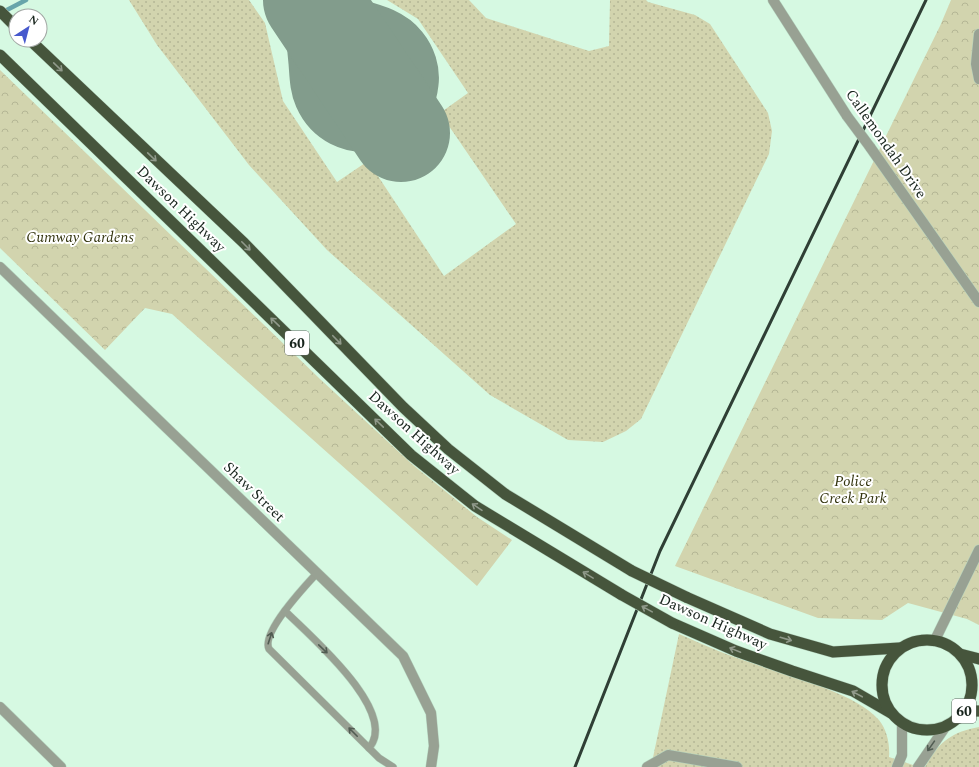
<svg xmlns="http://www.w3.org/2000/svg" width="979" height="767" font-family="Spectral,serif">
	<style>
		.grass { fill: url(#grass-dots) }
		.forest { fill: url(#forest-crowns) }
		.lines { fill: none; stroke-linecap: round; stroke-linejoin: round }
		.stream { stroke: #67a5aa; stroke-width: 4.5 }
		.taxiway { stroke: #829c8c; stroke-width: 39 }
		.runway { stroke: #829c8c; stroke-width: 98 }
		.service-casing { stroke: #b4d3be; stroke-width: 8 }
		.minor-casing { stroke: #b4d3be; stroke-width: 11 }
		.tertiary-casing { stroke: #b4d3be; stroke-width: 11 }
		.trunk-casing { stroke: #b4d3be; stroke-width: 12 }
		.service { stroke: #98a193; stroke-width: 7 }
		.minor { stroke: #98a193; stroke-width: 10 }
		.tertiary { stroke: #98a193; stroke-width: 10 }
		.trunk { stroke: #46553c; stroke-width: 11 }
		.rail { stroke: #2f3f35; stroke-width: 3 }
		.tertiary-bridge-casing { stroke: #b4d3be; stroke-width: 11; stroke-linecap: butt }
		.trunk-bridge-casing { stroke: #b4d3be; stroke-width: 12; stroke-linecap: butt }
		.tertiary-bridge { stroke: #98a193; stroke-width: 10 }
		.trunk-bridge { stroke: #46553c; stroke-width: 11 }
		.oneway { stroke: #90998a }
		.oneway2 { stroke: #515c52 }
		.labels { text-anchor: middle; dominant-baseline: central; stroke-width: 4; stroke-linejoin: round; paint-order: stroke }
		.shield { fill: #fff; stroke: #5d6660; stroke-width: 1 }
		.shield-label { font-size: 14px; font-weight: bold; fill: #17241c }
		.street-label { font-size: 15px; fill: #17241c; stroke: #fff }
		.park-label { font-size: 15px; font-style: italic; fill: #33340e; stroke: #fff }
	</style>
	<defs>
		<pattern id="grass-dots" width="8" height="8" patternUnits="userSpaceOnUse"><rect width="8" height="8" fill="#d2d4ae"/><path d="M2 2h.1M6 6h.1" fill="none" stroke="#b4b695" stroke-width="1.8" stroke-linecap="round"/></pattern>
		<pattern id="forest-crowns" width="20" height="18" patternUnits="userSpaceOnUse"><rect width="20" height="18" fill="#d2d4ae"/><path d="M2 6a3 3 0 1 1 6 0M12 15a3 3 0 1 1 6 0" fill="none" stroke="#b4b695"/></pattern>
	</defs>
	<rect width="100%" height="100%" fill="#d6f9e2"/>
	<!-- grass -->
	<g class="grass">
		<path d="M129,0H249L265,23L283,101L337,182L368,161L444,276L516,224L440,113L468,93L418,19L387,0H469L486,18L589,51L609,46L610,0H646L648,2L695,15L710,24L768,113L772,131L769,154L641,419L626,431L603,442L568,440L490,395L327,250L249,165L157,45Z"/>
		<path d="M679,634C704,645 729,656 755,664C789,676 856,693 879,720C887,730 890,744 889,757L919,767H651Z"/>
		<path d="M979,727V767H925C938,742 952,732 979,727Z"/>
	</g>
	<!-- forest -->
	<g class="forest">
		<path d="M951,0H979V625L967,619L908,603L882,620L818,618L675,566L940,26Z"/>
		<path d="M0,70L320,379L413,465L477,517L512,540L477,586L172,314L145,308L105,350L0,248Z"/>
	</g>
	<g class="lines">
		<!-- stream -->
		<path class="stream" d="M3,12L26,0"/>
		<!-- taxiway -->
		<path class="taxiway" d="M302,0C304,21 306,42 308,63C309,75 309,88 314,99C337,151 413,140 419,84C421,70 416,55 407,44C385,16 342,23 316,0"/>
		<!-- runway -->
		<path class="runway" d="M312,0L401,133"/>
		<!-- service casing -->
		<g class="service-casing">
			<g id="service">
				<path d="M317,573C305,586 261,633 269,649L379,758L393,767"/>
				<path d="M285,611C309,635 400,712 369,748"/>
			</g>
		</g>
		<!-- minor casing -->
		<g class="minor-casing">
			<g id="minor">
				<path d="M979,34L976,64L979,79"/>
				<path d="M0,707L61,767"/>
				<path d="M647,767L668,755L737,767"/>
				<path d="M897,767L902,755V722"/>
				<path d="M918,767L946,726"/>
			</g>
		</g>
		<!-- tertiary casing -->
		<g class="tertiary-casing">
			<g id="tertiary">
				<path d="M773,0L847,116"/>
				<path d="M870,147L979,302"/>
				<path d="M0,267L403,656L431,713L434,746L431,767"/>
				<path d="M935,640L979,550"/>
			</g>
		</g>
		<!-- trunk casing -->
		<g class="trunk-casing">
			<g id="trunk">
				<path d="M0,11L16,27"/>
				<path d="M30,40L244,243L403,407L448,449L505,494L632,571"/>
				<path d="M0,55L411,455L475,506L622,595"/>
				<path d="M686,597L770,634L833,652L899,648"/>
				<path d="M672,623L736,651L792,671L853,691L891,713"/>
				<circle cx="927" cy="685" r="45"/>
				<path d="M960,654L979,659"/>
				<path d="M959,718L974,711H979"/>
			</g>
		</g>
		<!-- service -->
		<use href="#service" class="service"/>
		<!-- minor -->
		<use href="#minor" class="minor"/>
		<!-- tertiary -->
		<use href="#tertiary" class="tertiary"/>
		<!-- trunk -->
		<use href="#trunk" class="trunk"/>
		<!-- rail -->
		<path class="rail" d="M575,767L660,551L926,0"/>
		<!-- tertiary-bridge casing -->
		<g class="tertiary-bridge-casing">
			<path id="tertiary-bridge" d="M847,116L870,147"/>
		</g>
		<!-- trunk-bridge casing -->
		<g class="trunk-bridge-casing">
			<g id="trunk-bridge">
				<path d="M632,571L686,597"/>
				<path d="M622,595L672,623"/>
			</g>
		</g>
		<!-- tertiary-bridge -->
		<use href="#tertiary-bridge" class="tertiary-bridge"/>
		<!-- trunk-bridge -->
		<use href="#trunk-bridge" class="trunk-bridge"/>
	</g>
	<!-- one-way arrows -->
	<defs><path id="oneway-shaft" d="M-6 0H5M1.5-3L5.5 0L1.5 3" fill="none" stroke-width="1.6" stroke-linecap="round" stroke-linejoin="round"/></defs>
	<g class="oneway">
		<use href="#oneway-shaft" transform="translate(58 67) rotate(44)"/>
		<use href="#oneway-shaft" transform="translate(152 157) rotate(44)"/>
		<use href="#oneway-shaft" transform="translate(246 246) rotate(45)"/>
		<use href="#oneway-shaft" transform="translate(275 322) rotate(-136)"/>
		<use href="#oneway-shaft" transform="translate(337 340) rotate(46)"/>
		<use href="#oneway-shaft" transform="translate(379 423) rotate(-136)"/>
		<use href="#oneway-shaft" transform="translate(477 507) rotate(-146)"/>
		<use href="#oneway-shaft" transform="translate(588 575) rotate(-149)"/>
		<use href="#oneway-shaft" transform="translate(647 609) rotate(-151)"/>
		<use href="#oneway-shaft" transform="translate(786 639) rotate(16)"/>
		<use href="#oneway-shaft" transform="translate(735 650) rotate(-158)"/>
		<use href="#oneway-shaft" transform="translate(857 694) rotate(-152)"/>
	</g>
	<g class="oneway2">
		<use href="#oneway-shaft" transform="translate(270 638) rotate(-72)"/>
		<use href="#oneway-shaft" transform="translate(323 649) rotate(44)"/>
		<use href="#oneway-shaft" transform="translate(353 732) rotate(-135)"/>
		<use href="#oneway-shaft" transform="translate(931 746) rotate(125)"/>
	</g>
	<g class="labels">
		<!-- shield labels -->
		<g class="shield">
			<rect x="285" y="331" width="24" height="24" rx="3"/>
			<rect x="952" y="699" width="24" height="24" rx="3"/>
		</g>
		<g class="shield-label">
			<text x="297" y="343">60</text>
			<text x="964" y="711">60</text>
		</g>
		<!-- street labels -->
		<g class="street-label">
			<text transform="translate(886 144) rotate(55)">Callemondah Drive</text>
			<text transform="translate(181 209) rotate(44)">Dawson Highway</text>
			<text transform="translate(414 433) rotate(42)">Dawson Highway</text>
			<text transform="translate(254 492) rotate(44)">Shaw Street</text>
			<text transform="translate(713 622) rotate(24)">Dawson Highway</text>
		</g>
		<!-- park labels -->
		<g class="park-label">
			<text x="80" y="237">Cumway Gardens</text>
			<text x="853" y="481">Police<tspan x="853" dy="17">Creek Park</tspan></text>
		</g>
	</g>
	<!-- north arrow -->
	<g transform="translate(28 28) rotate(36)"><circle r="19" fill="#ffffff" stroke="#a2a7a4"/>
	<path d="M0-3L7 15L0 10L-7 15Z" fill="#4759cd"/>
	<text y="-6" font-size="11" font-weight="bold" text-anchor="middle" fill="#17241c">N</text>
	</g>
</svg>
